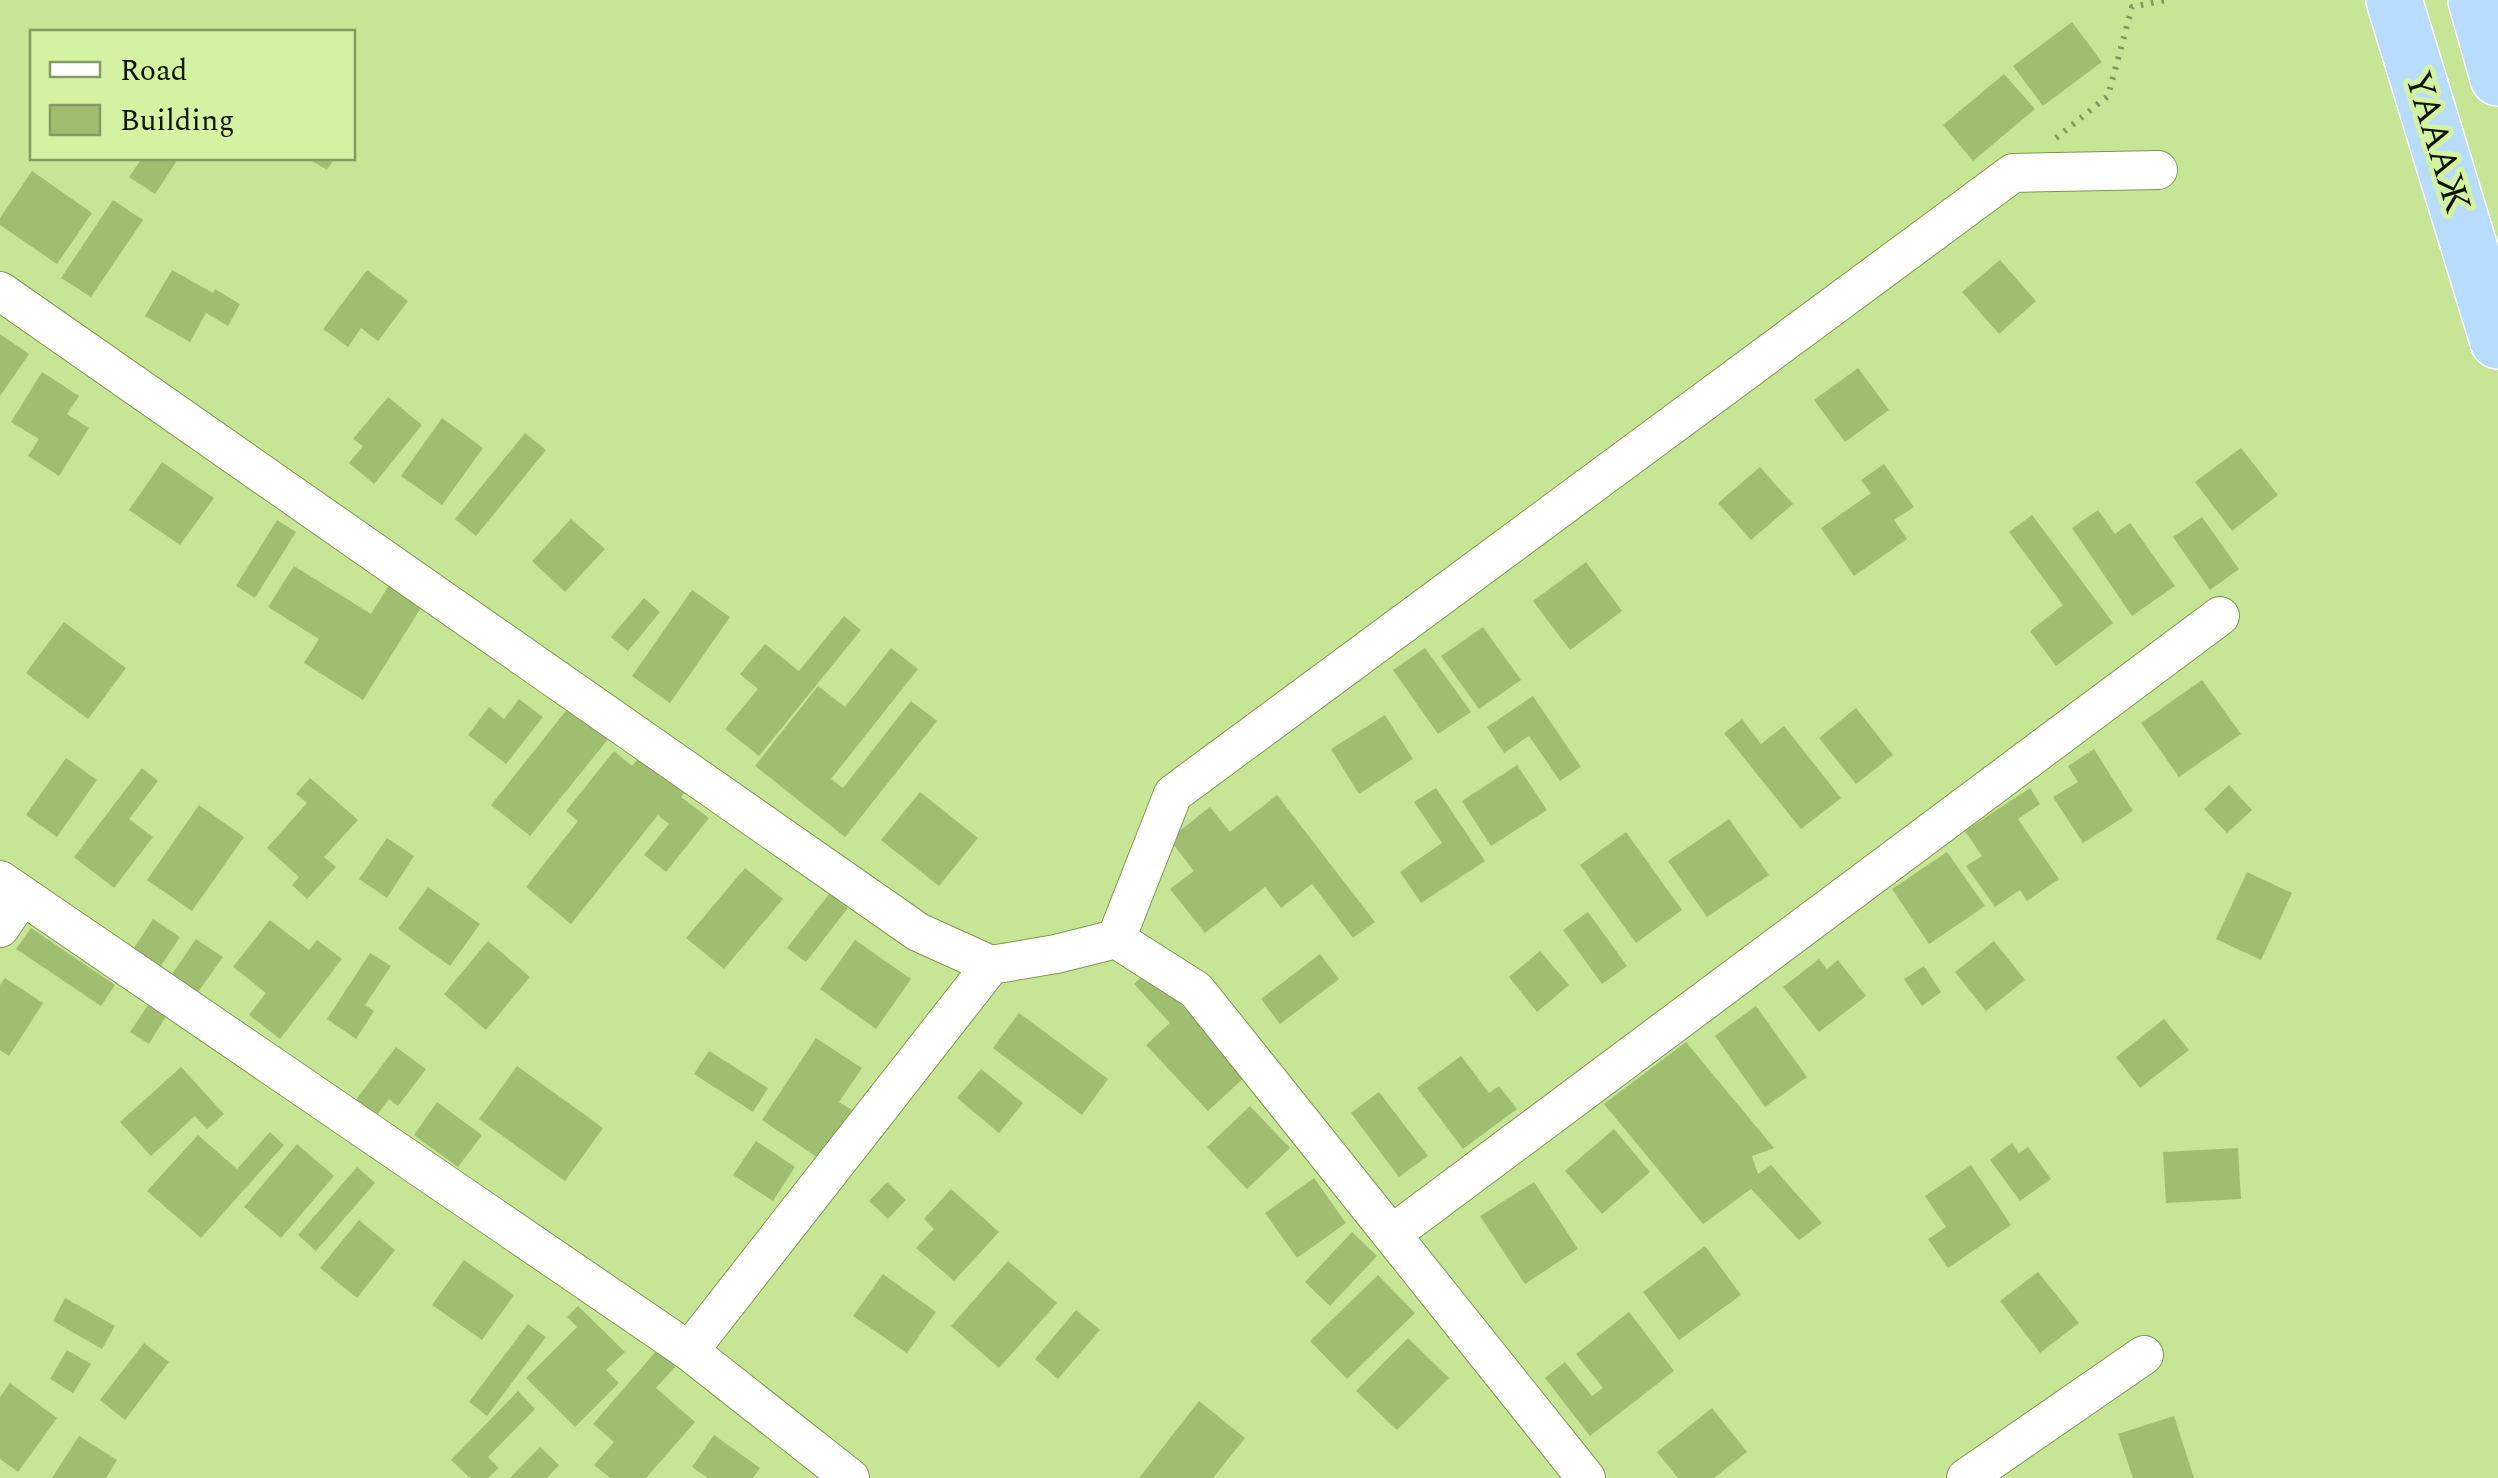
<svg xmlns="http://www.w3.org/2000/svg" width="2498" height="1478" font-family="Spectral,serif">
	<style>
		.building { fill: #a0be70 }
		.lines { fill: none; stroke-linecap: round; stroke-linejoin: round }
		.minor-casing { stroke: #7d994c; stroke-width: 40 }
		.trunk-casing { stroke: #fff; stroke-width: 58 }
		.path { stroke: #80975e; stroke-width: 6; stroke-dasharray: 2.5 8; stroke-linecap: butt }
		.minor { stroke: #fff; stroke-width: 38 }
		.trunk { stroke: #b8dcfe; stroke-width: 55 }
		.labels { text-anchor: middle; dominant-baseline: central; stroke-width: 10; stroke-linejoin: round; paint-order: stroke }
		.street-label { font-size: 38px; fill: #0b1500; stroke: #d3f3a3 }
	</style>
	<rect width="100%" height="100%" fill="#c6e696"/>
	<!-- building -->
	<g class="building">
		<path d="M2072,22L2102,62L2043,106L2013,66Z"/>
		<path d="M2004,74L2035,109L1973,161L1943,125Z"/>
		<path d="M142,158L178,159L155,194L129,177Z"/>
		<path d="M307,158H335L327,170Z"/>
		<path d="M32,171L92,213L57,264L0,225V218Z"/>
		<path d="M113,200L143,220L91,297L61,278Z"/>
		<path d="M2000,260L2036,301L1999,334L1962,292Z"/>
		<path d="M172,270L213,293L215,289L240,304L228,326L206,313L190,342L145,316Z"/>
		<path d="M367,270L408,301L378,341L361,328L348,347L323,329Z"/>
		<path d="M0,334L29,354L0,396Z"/>
		<path d="M1858,368L1889,410L1845,442L1814,400Z"/>
		<path d="M42,372L79,396L67,414L89,428L59,476L28,456L39,439L11,422Z"/>
		<path d="M388,397L422,425L374,484L349,463L363,446L353,439Z"/>
		<path d="M442,418L483,448L442,505L401,476Z"/>
		<path d="M525,433L546,450L476,536L455,519Z"/>
		<path d="M2241,448L2278,495L2232,531L2195,482Z"/>
		<path d="M162,462L214,498L180,545L129,510Z"/>
		<path d="M1884,464L1914,507L1894,520L1907,539L1854,576L1821,528L1871,493L1861,480Z"/>
		<path d="M1760,467L1793,504L1751,540L1718,503Z"/>
		<path d="M2098,510L2115,534L2130,523L2175,586L2132,616L2072,528Z"/>
		<path d="M2032,515L2113,623L2056,666L2030,631L2063,605L2009,532Z"/>
		<path d="M2202,517L2239,569L2210,590L2173,537Z"/>
		<path d="M571,519L605,549L565,592L532,561Z"/>
		<path d="M277,520L296,532L255,598L236,586Z"/>
		<path d="M1586,562L1622,611L1570,650L1533,601Z"/>
		<path d="M294,566L371,614L391,582L424,603L363,700L304,663L319,639L268,607Z"/>
		<path d="M692,590L730,617L670,703L632,676Z"/>
		<path d="M644,598L660,612L628,651L611,637Z"/>
		<path d="M844,616L861,630L759,756L725,729L758,689L740,674L765,644L799,671Z"/>
		<path d="M64,622L126,668L88,719L26,673Z"/>
		<path d="M1483,627L1521,680L1479,709L1441,656Z"/>
		<path d="M891,648L918,669L831,779L843,788L911,701L937,721L845,837L755,766L818,686L845,707Z"/>
		<path d="M1425,648L1471,712L1438,734L1393,670Z"/>
		<path d="M2202,680L2241,734L2179,777L2141,723Z"/>
		<path d="M1533,696L1581,767L1560,781L1529,736L1504,753L1487,727Z"/>
		<path d="M519,699L543,717L506,764L468,735L489,707L504,719Z"/>
		<path d="M573,702L613,733L530,836L491,805Z"/>
		<path d="M1856,708L1893,755L1856,784L1819,738Z"/>
		<path d="M1385,715L1413,759L1359,794L1331,749Z"/>
		<path d="M1742,719L1761,744L1784,726L1841,798L1801,829L1724,733Z"/>
		<path d="M2094,749L2133,811L2083,843L2053,797L2078,782L2068,766Z"/>
		<path d="M614,751L632,766L642,754L687,790L681,797L709,818L666,872L644,855L669,824L658,815L571,924L526,887L578,821L566,811Z"/>
		<path d="M66,758L97,780L57,837L26,815Z"/>
		<path d="M1517,765L1547,810L1491,846L1462,801Z"/>
		<path d="M142,768L158,781L129,819L153,837L114,888L74,857Z"/>
		<path d="M310,778L358,820L324,857L336,867L307,899L292,885L299,877L267,848L307,803L296,794Z"/>
		<path d="M2229,785L2252,810L2227,833L2204,809Z"/>
		<path d="M1436,788L1485,861L1421,903L1400,872L1442,843L1414,802Z"/>
		<path d="M2030,788L2040,804L2018,819L2059,879L2027,901L2020,890L1995,907L1966,866L1982,856L1965,831Z"/>
		<path d="M920,792L978,838L939,886L881,840Z"/>
		<path d="M1277,795L1375,922L1353,938L1312,884L1281,908L1265,887L1205,933L1170,889L1194,871L1169,839L1210,807L1230,832Z"/>
		<path d="M199,805L244,837L192,911L147,880Z"/>
		<path d="M1729,819L1769,875L1707,917L1668,861Z"/>
		<path d="M1626,832L1682,910L1636,943L1580,865Z"/>
		<path d="M387,838L414,856L387,898L359,879Z"/>
		<path d="M1947,852L1985,906L1929,944L1892,889Z"/>
		<path d="M745,868L783,899L724,969L686,938Z"/>
		<path d="M2247,872L2292,893L2261,960L2216,939Z"/>
		<path d="M428,887L480,924L450,966L398,929Z"/>
		<path d="M829,894L848,908L806,962L787,948Z"/>
		<path d="M1588,912L1627,966L1602,984L1563,930Z"/>
		<path d="M153,919L180,937L159,969L132,951Z"/>
		<path d="M270,920L309,950L317,940L342,959L280,1039L249,1015L266,993L233,967Z"/>
		<path d="M31,928L115,985L101,1006L16,949Z"/>
		<path d="M196,939L223,957L198,992L172,974Z"/>
		<path d="M855,940L911,979L876,1029L820,989Z"/>
		<path d="M488,941L530,977L486,1030L444,994Z"/>
		<path d="M1994,941L2025,980L1986,1011L1955,972Z"/>
		<path d="M1540,951L1569,985L1537,1012L1509,977Z"/>
		<path d="M370,953L391,966L365,1005L374,1011L356,1039L327,1019Z"/>
		<path d="M1320,954L1339,979L1280,1024L1261,999Z"/>
		<path d="M1819,959L1827,969L1838,960L1866,996L1819,1032L1783,987Z"/>
		<path d="M1924,966L1941,992L1922,1006L1904,979Z"/>
		<path d="M1149,970L1247,1075L1208,1111L1146,1045L1170,1023L1134,984Z"/>
		<path d="M5,978L43,1003L9,1056L0,1050V985Z"/>
		<path d="M148,1005L166,1016L149,1044L130,1032Z"/>
		<path d="M1756,1006L1807,1077L1765,1107L1715,1036Z"/>
		<path d="M1019,1013L1108,1079L1082,1115L993,1048Z"/>
		<path d="M2164,1019L2189,1050L2140,1088L2116,1057Z"/>
		<path d="M816,1038L862,1068L839,1102L857,1113L824,1162L762,1120Z"/>
		<path d="M1686,1042L1774,1148L1752,1156L1758,1174L1771,1165L1822,1223L1799,1240L1751,1189L1703,1224L1604,1104Z"/>
		<path d="M396,1047L426,1069L398,1106L389,1099L376,1116L355,1101Z"/>
		<path d="M709,1051L768,1088L753,1112L694,1074Z"/>
		<path d="M1461,1056L1489,1093L1499,1086L1517,1109L1463,1149L1417,1088Z"/>
		<path d="M517,1066L603,1128L565,1181L479,1119Z"/>
		<path d="M181,1067L224,1114L207,1129L195,1116L151,1156L120,1122Z"/>
		<path d="M981,1069L1023,1103L999,1133L957,1098Z"/>
		<path d="M1379,1092L1428,1156L1399,1177L1351,1113Z"/>
		<path d="M437,1102L482,1135L458,1167L414,1135Z"/>
		<path d="M1250,1106L1290,1148L1247,1189L1207,1147Z"/>
		<path d="M1614,1129L1650,1172L1602,1214L1565,1171Z"/>
		<path d="M270,1132L284,1145L201,1238L147,1191L198,1135L237,1169Z"/>
		<path d="M756,1141L795,1167L773,1201L733,1175Z"/>
		<path d="M2012,1143L2019,1153L2028,1147L2051,1179L2020,1201L1990,1160Z"/>
		<path d="M297,1144L334,1176L281,1238L244,1207Z"/>
		<path d="M2238,1148L2241,1199L2166,1203L2163,1152Z"/>
		<path d="M1971,1165L2011,1225L1948,1268L1928,1239L1946,1227L1925,1196Z"/>
		<path d="M357,1167L375,1183L316,1251L298,1235Z"/>
		<path d="M1314,1178L1346,1223L1297,1258L1265,1213Z"/>
		<path d="M887,1182L906,1200L888,1219L869,1201Z"/>
		<path d="M1534,1182L1578,1249L1525,1284L1480,1216Z"/>
		<path d="M951,1189L999,1232L954,1281L916,1248L934,1229L924,1219Z"/>
		<path d="M359,1220L395,1250L357,1298L320,1268Z"/>
		<path d="M1352,1232L1377,1256L1330,1306L1305,1282Z"/>
		<path d="M1705,1246L1741,1295L1679,1340L1643,1292Z"/>
		<path d="M464,1260L514,1295L482,1340L432,1305Z"/>
		<path d="M1008,1261L1057,1303L999,1368L951,1326Z"/>
		<path d="M2038,1272L2079,1323L2040,1353L2000,1301Z"/>
		<path d="M883,1274L936,1312L907,1353L853,1316Z"/>
		<path d="M1378,1275L1415,1313L1347,1379L1310,1341Z"/>
		<path d="M65,1298L115,1326L102,1349L53,1321Z"/>
		<path d="M578,1306L625,1352L606,1370L619,1383L575,1427L526,1378L577,1327L567,1317Z"/>
		<path d="M1076,1310L1100,1330L1058,1379L1035,1359Z"/>
		<path d="M1629,1312L1674,1371L1590,1436L1545,1378L1565,1362L1592,1396L1603,1388L1576,1354Z"/>
		<path d="M528,1324L546,1337L487,1416L469,1402Z"/>
		<path d="M1408,1338L1449,1378L1397,1430L1356,1391Z"/>
		<path d="M144,1343L169,1362L125,1420L100,1400Z"/>
		<path d="M658,1349L677,1365L656,1388L695,1422L646,1478H610L594,1465L614,1442L593,1424Z"/>
		<path d="M67,1350L91,1364L73,1393L50,1379Z"/>
		<path d="M10,1383L57,1418L18,1472L0,1459V1397Z"/>
		<path d="M518,1391L535,1409L488,1457L499,1468L488,1478H470L451,1460Z"/>
		<path d="M1199,1401L1245,1438L1213,1478H1139Z"/>
		<path d="M1712,1408L1747,1452L1714,1478H1678L1657,1452Z"/>
		<path d="M2174,1416L2194,1478H2133L2118,1434Z"/>
		<path d="M714,1435L760,1468L753,1478H708L692,1467Z"/>
		<path d="M79,1436L117,1460L106,1478H52Z"/>
		<path d="M540,1447L559,1465L547,1478H510Z"/>
	</g>
	<g class="lines">
		<!-- minor casing -->
		<g class="minor-casing">
			<g id="minor">
				<path d="M0,291L918,932L991,965L1056,954L1116,939L1196,990L1586,1478"/>
				<path d="M0,880L689,1351L850,1478"/>
				<path d="M0,928L22,896"/>
				<path d="M1116,939L1173,794L2013,173L2158,170"/>
				<path d="M1392,1234L2220,616"/>
				<path d="M689,1351L991,965"/>
				<path d="M1966,1478L2144,1355"/>
			</g>
		</g>
		<!-- trunk casing -->
		<g class="trunk-casing">
			<g id="trunk">
				<path d="M2394,0L2498,341"/>
				<path d="M2476,0L2498,78"/>
			</g>
		</g>
		<!-- path -->
		<path class="path" d="M2056,138L2108,96L2132,7L2166,0"/>
		<!-- minor -->
		<use href="#minor" class="minor"/>
		<!-- trunk -->
		<use href="#trunk" class="trunk"/>
	</g>
	<g class="labels">
		<!-- street labels -->
		<g class="street-label">
			<text transform="translate(2437 142) rotate(73)">ҮАААЖ</text>
		</g>
	</g>
	<!-- legend -->
	<rect x="30" y="30" width="325" height="130" fill="#d3f3a3" stroke="#839a62" stroke-width="2.5"/>
	<rect x="50" y="62" width="50" height="15" fill="#ffffff" stroke="#839a62" stroke-width="2.5"/>
	<text x="120" y="80" font-size="30" fill="#0b1500">Road</text>
	<rect x="50" y="105" width="50" height="30" fill="#a0be70" stroke="#839a62" stroke-width="2.5"/>
	<text x="120" y="130" font-size="30" fill="#0b1500">Building</text>
</svg>
